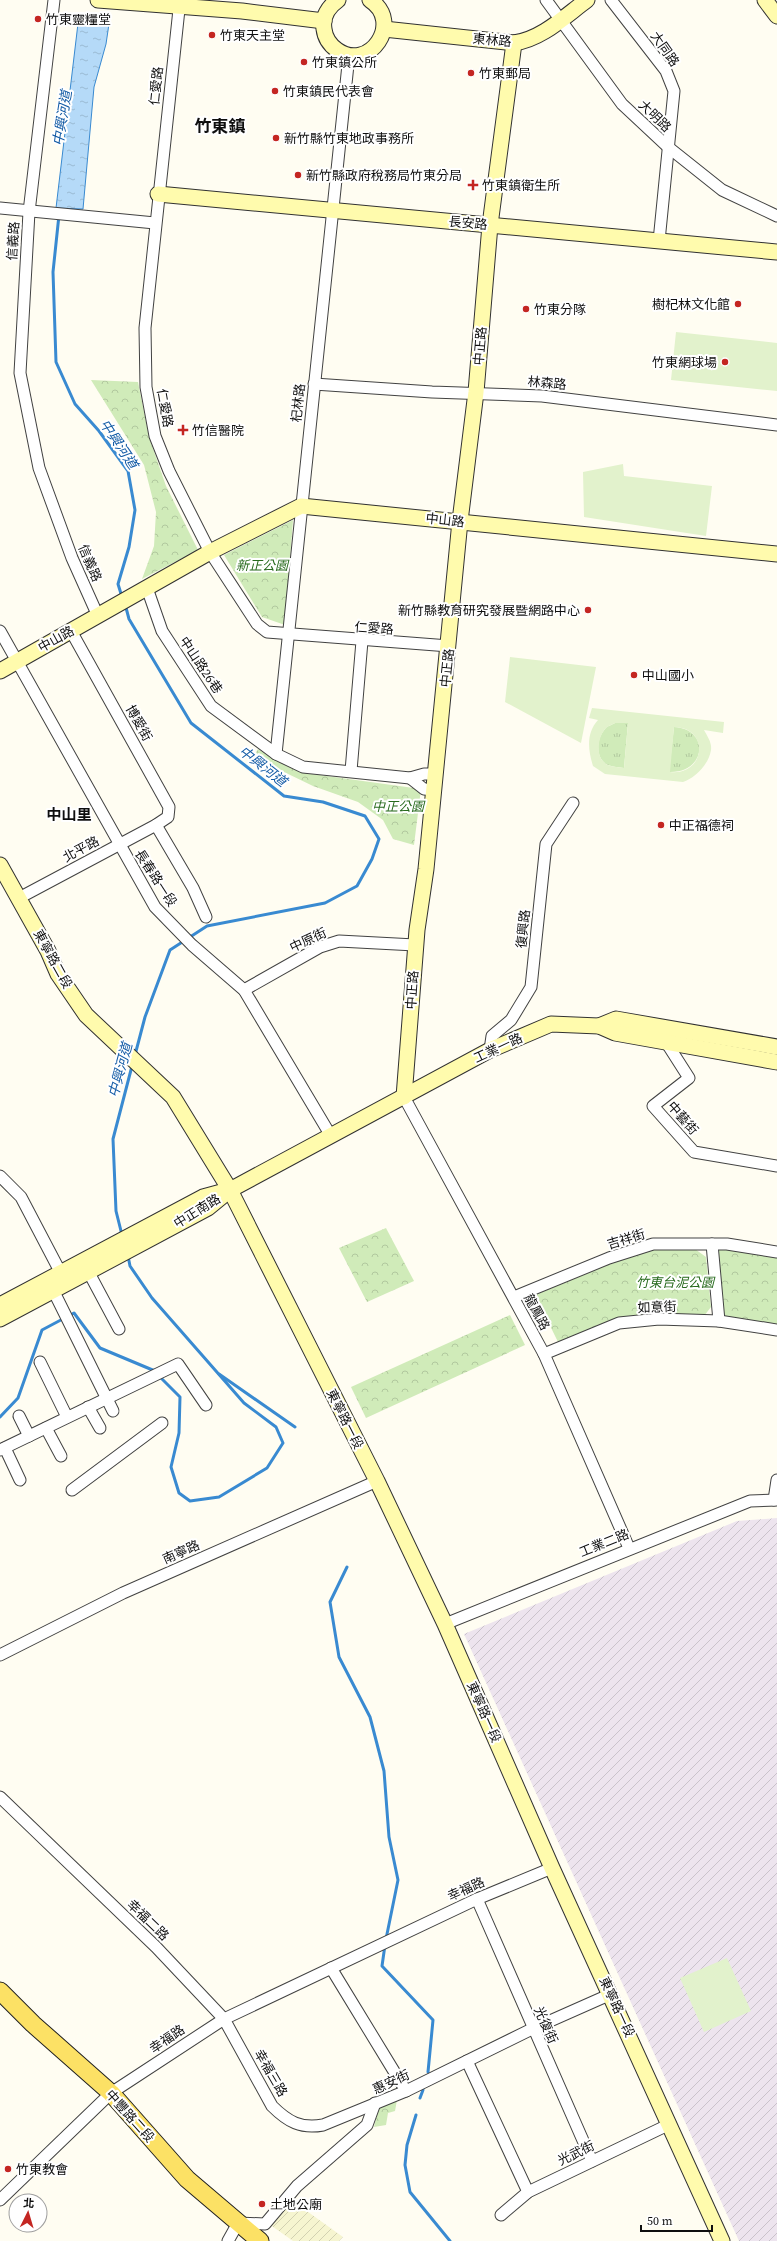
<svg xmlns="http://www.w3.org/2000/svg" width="777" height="2241" font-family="'Source Serif 4','Noto Sans TC',serif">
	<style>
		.industrial { fill: url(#industrial-furrows) }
		.farmland { fill: url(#farmland-furrows) }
		.grass { fill: url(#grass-tufts) }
		.park { fill: url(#park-crowns) }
		.pitch { fill: #e2f2cc; fill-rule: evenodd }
		.water { fill: url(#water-ripples); stroke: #398ad1 }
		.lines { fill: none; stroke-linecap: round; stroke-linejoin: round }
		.stream { stroke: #398ad1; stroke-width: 3 }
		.street-casing { stroke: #424242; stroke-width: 13 }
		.secondary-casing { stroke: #313131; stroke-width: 17 }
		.primary-casing { stroke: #202020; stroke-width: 19 }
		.street { stroke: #fff; stroke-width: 11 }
		.secondary { stroke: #fffbad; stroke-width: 15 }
		.primary { stroke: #fce165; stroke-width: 17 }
		.poi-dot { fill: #c42622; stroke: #fff; stroke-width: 1.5 }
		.labels { text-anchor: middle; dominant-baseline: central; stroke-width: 4; stroke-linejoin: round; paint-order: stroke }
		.poi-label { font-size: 13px; fill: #0f0f0f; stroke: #fff; text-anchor: start }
		.street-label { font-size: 13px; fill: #0f0f0f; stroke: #fff }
		.park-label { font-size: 13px; font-style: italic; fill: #276a1d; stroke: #fff }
		.water-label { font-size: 14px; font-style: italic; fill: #145ca6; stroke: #fff }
		.quarter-label { font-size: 15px; font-weight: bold; fill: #0f0f0f; stroke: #fff }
		.district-label { font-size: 17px; font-weight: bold; fill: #0f0f0f; stroke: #fff }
	</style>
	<defs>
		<pattern id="industrial-furrows" width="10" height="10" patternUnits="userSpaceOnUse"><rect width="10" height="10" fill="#ede4ee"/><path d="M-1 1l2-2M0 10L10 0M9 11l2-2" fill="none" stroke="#cac2cb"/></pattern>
		<pattern id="farmland-furrows" width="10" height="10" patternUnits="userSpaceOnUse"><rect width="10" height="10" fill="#f6f5d0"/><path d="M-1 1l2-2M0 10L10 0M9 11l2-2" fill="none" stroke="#d2d1b1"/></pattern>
		<pattern id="grass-tufts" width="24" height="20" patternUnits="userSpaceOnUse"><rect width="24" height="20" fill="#d0ebb9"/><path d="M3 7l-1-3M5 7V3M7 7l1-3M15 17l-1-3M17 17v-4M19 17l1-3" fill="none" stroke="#b1c89e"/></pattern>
		<pattern id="park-crowns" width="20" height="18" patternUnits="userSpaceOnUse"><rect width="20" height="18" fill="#d0ebb9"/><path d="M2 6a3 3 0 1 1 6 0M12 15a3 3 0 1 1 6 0" fill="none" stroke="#b1c89e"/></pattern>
		<pattern id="water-ripples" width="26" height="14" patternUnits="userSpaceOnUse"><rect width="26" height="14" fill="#b5daf8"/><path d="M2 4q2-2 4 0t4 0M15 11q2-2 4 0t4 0" fill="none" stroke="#9abad3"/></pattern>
	</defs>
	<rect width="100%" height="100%" fill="#fffdf2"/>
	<!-- industrial -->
	<path class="industrial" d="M777,1518V2241H739L464,1634L737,1521Z"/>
	<!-- farmland -->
	<path class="farmland" d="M290,2199L343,2237L339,2241H293L269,2224Z"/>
	<!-- grass -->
	<g class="grass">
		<path d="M615,723H628L624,768C619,767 613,767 608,765C595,759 596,739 605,729C607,726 612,725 615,723Z"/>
		<path d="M674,727C710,729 707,773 669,772Z"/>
	</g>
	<!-- park -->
	<g class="park">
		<path d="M91,380L138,382L149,437L166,486L198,550L142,579L154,546L156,512L144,465Z"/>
		<path d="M293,520L285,625L262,617L224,555Z"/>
		<path d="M258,749L277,761L305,773L421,789L414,845L393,839L383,820L358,802L313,786L253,757Z"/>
		<path d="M386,1228L414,1281L367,1302L339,1248Z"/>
		<path d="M716,1247L777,1256V1327L724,1318Z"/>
		<path d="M695,1249L706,1257L711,1307L704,1316L616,1319L558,1342L535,1295L615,1262L654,1250Z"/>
		<path d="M510,1315L525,1345L366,1418L351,1387Z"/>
		<path d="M397,2100L395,2111L388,2113L386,2125L374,2127L379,2107Z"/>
	</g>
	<!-- pitch -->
	<g class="pitch">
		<path d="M676,332L777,343V391L671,380Z"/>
		<path d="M623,464L624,476L712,486L706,536L584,517L583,472Z"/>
		<path d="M510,657L596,667L581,743L505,702Z"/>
		<path d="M592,708L724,722L723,733L704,730C707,736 712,742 711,750C709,764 695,778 683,782L605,774L593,766C588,750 586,733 598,720L589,718ZM615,723H628L624,768C619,767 613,767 608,765C595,759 597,739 605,729C607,726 612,725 615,723ZM674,727C711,728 705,776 670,772Z"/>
		<path d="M727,1958L751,2011L704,2032L680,1978Z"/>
	</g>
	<!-- water -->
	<path class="water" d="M79,15L110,17L106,44L94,87L83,209L56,208Z"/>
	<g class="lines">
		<!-- stream -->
		<g class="stream">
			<path d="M59,215L53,272L56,362L75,404L99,431L128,471L135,510L129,547L118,584L122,597"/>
			<path d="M125,604L129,619L191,723L284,796L323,802L365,816L379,839L372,859L357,886L325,903L207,926L170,950L145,1017L135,1055"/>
			<path d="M122,1235L116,1211L113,1139L132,1066"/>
			<path d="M128,1256L130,1266L152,1298L244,1403L276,1427L283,1443L267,1468L219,1497L190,1501L179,1493L171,1467L179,1433L180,1397L159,1376"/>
			<path d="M219,1374L295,1427"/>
			<path d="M0,1417L18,1398L42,1330L74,1313L100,1348L155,1371"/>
			<path d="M347,1567L330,1602L339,1657L370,1717L384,1771L389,1837L398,1880L386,1939"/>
			<path d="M385,1945L382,1966L433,2020L428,2072"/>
			<path d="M420,2098L423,2090"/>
			<path d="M416,2115L407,2145L405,2165L410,2192L450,2241"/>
		</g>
		<!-- street casing -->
		<g class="street-casing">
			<g id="street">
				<path d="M54,0L29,212L20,373L39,468L72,558L98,616"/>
				<path d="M180,0L145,328L146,387L155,436L169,471L210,552L257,624L267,632L449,646"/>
				<path d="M546,0L622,104L668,147L722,190L777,216"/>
				<path d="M611,0L666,71L674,91L659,241"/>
				<path d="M0,208L155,223"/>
				<path d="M314,384L432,392L542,396L777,425"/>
				<path d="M147,588L162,631L211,706L276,754L303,767L410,778L424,774H435"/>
				<path d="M0,631L155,907L192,945L244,990L331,1136"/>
				<path d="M276,754L349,55"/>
				<path d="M351,771L362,641"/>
				<path d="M410,778L424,789L434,790"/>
				<path d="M156,825L193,888L206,917"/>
				<path d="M19,898L156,825L168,817L169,807L71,631"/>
				<path d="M244,990L320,947L339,941L415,945"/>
				<path d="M666,1042L689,1078L653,1106L694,1152L777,1166"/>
				<path d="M490,1050L492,1036L511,1020L531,987L546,844L573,803"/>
				<path d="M404,1097L544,1354L629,1548"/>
				<path d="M0,1176L21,1197L64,1279"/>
				<path d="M712,1244L719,1321"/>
				<path d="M88,1271L119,1329"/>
				<path d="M53,1290L113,1411"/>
				<path d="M514,1297L609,1258L653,1244H727L777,1252"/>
				<path d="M544,1354L619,1323L659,1319L719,1321L777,1330"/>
				<path d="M40,1362L67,1417"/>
				<path d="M88,1407L100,1428"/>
				<path d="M19,1416L29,1436"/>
				<path d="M46,1428L61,1456"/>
				<path d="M5,1448L20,1480"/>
				<path d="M0,1450L178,1364L206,1405"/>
				<path d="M72,1490L162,1423"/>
				<path d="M774,1500L777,1480"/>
				<path d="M445,1624L750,1501L777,1500"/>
				<path d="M0,1655L123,1593L377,1481"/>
				<path d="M0,1797L156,1947L224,2019L272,2106C288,2122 301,2129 323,2125L406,2091L532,2029L611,1994"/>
				<path d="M477,1899L592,2161"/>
				<path d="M331,1968L406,2091"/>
				<path d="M467,2061L528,2192"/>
				<path d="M0,2200L111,2093L224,2019L477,1899L552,1868"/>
				<path d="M501,2215L528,2192L670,2124"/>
				<path d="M228,2241L238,2223L265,2224L297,2186L367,2125L375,2103"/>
			</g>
		</g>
		<!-- secondary casing -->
		<g class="secondary-casing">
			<g id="secondary">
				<path d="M98,0L242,11L324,21"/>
				<path d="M338,0C328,7 322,17 324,29C325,38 330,45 337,50C369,73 404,22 370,0"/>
				<path d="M765,0L777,16"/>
				<path d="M384,29L514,43C542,39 564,17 587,0"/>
				<path d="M158,194L777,252"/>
				<path d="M0,671L210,552L301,506L777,554"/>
				<path d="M0,865L48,951L58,974L86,1015L173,1097L230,1190L377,1481L445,1624L552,1868L722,2241"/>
				<path d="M599,1026L616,1019L777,1047"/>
				<path d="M404,1097L417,930L426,869L460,521L476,392L490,225L514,43"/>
				<path d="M0,1305L203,1197L225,1191"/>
				<path d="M0,1319L208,1208L230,1190L490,1050L551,1024L599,1026L615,1033L777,1062"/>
			</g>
		</g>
		<!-- primary casing -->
		<g class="primary-casing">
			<path id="primary" d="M0,1991L33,2024L111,2093L187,2179L260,2241"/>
		</g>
		<!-- street -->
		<use href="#street" class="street"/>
		<!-- secondary -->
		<use href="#secondary" class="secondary"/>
		<!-- primary -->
		<use href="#primary" class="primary"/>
	</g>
	<!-- markers -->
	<g class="poi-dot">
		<circle cx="38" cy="19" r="4"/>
		<circle cx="212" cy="35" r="4"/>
		<circle cx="304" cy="62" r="4"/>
		<circle cx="471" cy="73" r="4"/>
		<circle cx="275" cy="91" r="4"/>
		<circle cx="276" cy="138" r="4"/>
		<circle cx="298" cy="175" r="4"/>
		<path d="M471 179h4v4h4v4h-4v4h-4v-4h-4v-4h4z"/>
		<circle cx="738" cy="304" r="4"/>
		<circle cx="526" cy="309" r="4"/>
		<circle cx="725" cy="362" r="4"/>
		<path d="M181 424h4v4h4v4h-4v4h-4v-4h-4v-4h4z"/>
		<circle cx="588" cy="610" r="4"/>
		<circle cx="634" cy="675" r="4"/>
		<circle cx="661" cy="825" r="4"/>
		<circle cx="8" cy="2169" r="4"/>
		<circle cx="262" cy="2204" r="4"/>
	</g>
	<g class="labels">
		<!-- poi labels -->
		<g class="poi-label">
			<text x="46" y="19">竹東靈糧堂</text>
			<text x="220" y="35">竹東天主堂</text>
			<text x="312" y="62">竹東鎮公所</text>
			<text x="479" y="73">竹東郵局</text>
			<text x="283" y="91">竹東鎮民代表會</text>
			<text x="284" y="138">新竹縣竹東地政事務所</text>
			<text x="306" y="175">新竹縣政府稅務局竹東分局</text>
			<text x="482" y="185">竹東鎮衛生所</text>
			<text x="730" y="304" text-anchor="end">樹杞林文化館</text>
			<text x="534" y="309">竹東分隊</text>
			<text x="717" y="362" text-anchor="end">竹東網球場</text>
			<text x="192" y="430">竹信醫院</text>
			<text x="580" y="610" text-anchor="end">新竹縣教育研究發展暨網路中心</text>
			<text x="642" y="675">中山國小</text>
			<text x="669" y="825">中正福德祠</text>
			<text x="16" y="2169">竹東教會</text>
			<text x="270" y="2204">土地公廟</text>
		</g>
		<!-- street labels -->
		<g class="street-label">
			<text transform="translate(492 40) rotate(5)">東林路</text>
			<text transform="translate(665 49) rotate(55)">大同路</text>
			<text transform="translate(156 86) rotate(-84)">仁愛路</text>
			<text transform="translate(655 116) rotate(44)">大明路</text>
			<text transform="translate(468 223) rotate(5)">長安路</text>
			<text transform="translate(13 241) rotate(-86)">信義路</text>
			<text transform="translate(480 346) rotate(-85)">中正路</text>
			<text transform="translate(547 383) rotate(5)">林森路</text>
			<text transform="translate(298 403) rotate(-84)">杞林路</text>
			<text transform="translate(165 408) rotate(80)">仁愛路</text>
			<text transform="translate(445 520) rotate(6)">中山路</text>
			<text transform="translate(90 563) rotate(67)">信義路</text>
			<text transform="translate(374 628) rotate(4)">仁愛路</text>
			<text transform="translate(56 639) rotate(-29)">中山路</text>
			<text transform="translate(201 665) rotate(56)">中山路26巷</text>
			<text transform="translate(447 668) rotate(-84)">中正路</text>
			<text transform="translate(139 723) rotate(61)">博愛街</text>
			<text transform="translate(81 849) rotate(-28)">北平路</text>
			<text transform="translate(156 878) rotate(57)">長春路一段</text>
			<text transform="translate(523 929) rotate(-84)">復興路</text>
			<text transform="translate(308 940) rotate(-25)">中原街</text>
			<text transform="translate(53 959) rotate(61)">東寧路二段</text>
			<text transform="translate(412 990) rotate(-86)">中正路</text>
			<text transform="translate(498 1048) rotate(-25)">工業一路</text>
			<text transform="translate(683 1118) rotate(49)">中藝街</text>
			<text transform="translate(197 1211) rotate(-32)">中正南路</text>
			<text transform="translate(626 1239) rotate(-17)">吉祥街</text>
			<text transform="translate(657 1307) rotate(-2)">如意街</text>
			<text transform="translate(537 1312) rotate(62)">龍鳳路</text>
			<text transform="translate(345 1419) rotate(63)">東寧路一段</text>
			<text transform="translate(604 1543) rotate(-22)">工業二路</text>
			<text transform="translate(181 1552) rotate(-24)">南寧路</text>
			<text transform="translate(484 1712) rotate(66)">東寧路一段</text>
			<text transform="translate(466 1889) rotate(-24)">幸福路</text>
			<text transform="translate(148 1920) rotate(44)">幸福二路</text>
			<text transform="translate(617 2007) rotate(65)">東寧路一段</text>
			<text transform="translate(546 2025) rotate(66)">光復街</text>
			<text transform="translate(167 2039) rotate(-34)">幸福路</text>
			<text transform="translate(271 2073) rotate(60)">幸福三路</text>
			<text transform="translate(391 2082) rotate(-25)">惠安街</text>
			<text transform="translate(130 2116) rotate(48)">中豐路二段</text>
			<text transform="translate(576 2153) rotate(-26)">光武街</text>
		</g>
		<!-- park labels -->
		<g class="park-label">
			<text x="262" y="565">新正公園</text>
			<text x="398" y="806">中正公園</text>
			<text x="675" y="1282">竹東台泥公園</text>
		</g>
		<!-- water labels -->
		<g class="water-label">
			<text transform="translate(62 118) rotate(-81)">中興河道</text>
			<text transform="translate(119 444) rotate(56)">中興河道</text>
			<text transform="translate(263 766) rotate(38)">中興河道</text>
			<text transform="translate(120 1070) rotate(-75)">中興河道</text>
		</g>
		<!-- quarter labels -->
		<g class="quarter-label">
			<text x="69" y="814">中山里</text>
		</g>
		<!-- district labels -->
		<g class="district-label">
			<text x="220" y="126">竹東鎮</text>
		</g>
	</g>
	<!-- north arrow -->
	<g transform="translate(28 2213) rotate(5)"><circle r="19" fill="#ffffff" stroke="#9f9f9f"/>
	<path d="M0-3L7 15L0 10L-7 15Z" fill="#c42622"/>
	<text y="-6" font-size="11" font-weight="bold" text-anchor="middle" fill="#0f0f0f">北</text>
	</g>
	<!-- scale -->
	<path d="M641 2225v6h71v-6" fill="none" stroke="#0f0f0f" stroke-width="2"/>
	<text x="647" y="2225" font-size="12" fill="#0f0f0f" stroke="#ffffff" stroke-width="3" paint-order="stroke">50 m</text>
</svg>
